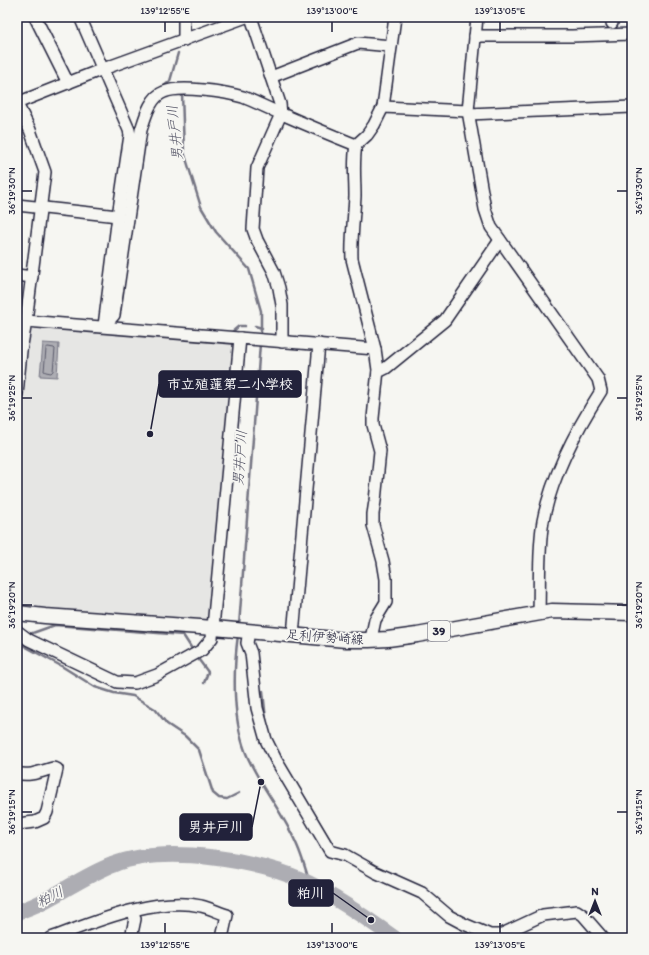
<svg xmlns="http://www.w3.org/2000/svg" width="649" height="955" font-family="Itim,'Klee One',sans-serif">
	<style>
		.built { fill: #e6e6e4 }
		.water { fill: #adadb3; stroke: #757583 }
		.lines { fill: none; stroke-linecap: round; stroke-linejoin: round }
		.shore { stroke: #5a5a6b; stroke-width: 1 }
		.stream { stroke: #757583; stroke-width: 2.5 }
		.river { stroke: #adadb3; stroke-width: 16 }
		.minor-casing { stroke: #22223b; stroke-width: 14 }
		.major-casing { stroke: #22223b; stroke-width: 17 }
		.minor { stroke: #f6f6f2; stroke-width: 11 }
		.major { stroke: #f6f6f2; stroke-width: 14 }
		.ticks { fill: none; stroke: #22223b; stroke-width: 1.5 }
		.labels { text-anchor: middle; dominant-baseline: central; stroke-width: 3.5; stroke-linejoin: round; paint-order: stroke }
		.shield { fill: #f6f6f2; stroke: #626272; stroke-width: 1 }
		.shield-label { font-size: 12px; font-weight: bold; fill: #22223b }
		.street-label { font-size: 13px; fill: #22223b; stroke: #f6f6f2 }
		.water-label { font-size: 14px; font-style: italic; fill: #535365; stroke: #f6f6f2 }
		.leader { fill: none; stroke: #22223b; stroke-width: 1.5 }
		.callout-dot { fill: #22223b; stroke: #f6f6f2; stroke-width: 1.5 }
		.callout { fill: #22223b; stroke: #22223b; stroke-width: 1.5 }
		.callout-label { font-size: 14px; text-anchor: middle; font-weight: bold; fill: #fff }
		.neatline { fill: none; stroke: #22223b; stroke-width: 1.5 }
		.ticks-label { font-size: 10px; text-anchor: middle; fill: #22223b }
	</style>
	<rect width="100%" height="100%" fill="#f6f6f2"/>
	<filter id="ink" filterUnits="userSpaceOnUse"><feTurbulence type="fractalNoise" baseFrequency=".025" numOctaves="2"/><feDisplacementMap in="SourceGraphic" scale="8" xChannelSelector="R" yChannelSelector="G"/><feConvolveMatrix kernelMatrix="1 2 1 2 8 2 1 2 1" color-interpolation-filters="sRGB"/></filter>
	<g filter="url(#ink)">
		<!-- built -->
		<path class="built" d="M37,324L235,343L210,617L205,620L17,605V442L24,361L27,358L32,327Z"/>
		<!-- water -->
		<path class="water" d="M43,343L59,344L57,377L40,376Z"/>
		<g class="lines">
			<!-- shore -->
			<path class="shore" d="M48,347L54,348L55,349L53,371L51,373L46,372L44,371L46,349Z"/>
			<!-- stream -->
			<g class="stream">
				<path d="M162,88L170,81L178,53"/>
				<path d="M182,93L184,152L201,207L216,232L249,269L261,311V337"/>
				<path d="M255,326L262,328"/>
				<path d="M230,332H232L239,326H245"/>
				<path d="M239,626L260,344"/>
				<path d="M27,635L55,625L183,635L194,652"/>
				<path d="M238,635C233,672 232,723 248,758C262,788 283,813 296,843C302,856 306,870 310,884"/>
				<path d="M17,642L63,667L95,687L114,693L133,696L155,709L167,724L185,736L199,750L213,793L219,798L227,799L239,793"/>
				<path d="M196,656L208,672L204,683"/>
				<path d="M263,691L266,720"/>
				<path d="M291,775L333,845"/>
			</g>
			<!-- river -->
			<path class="river" d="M17,912C51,902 78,878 112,865C163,844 261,859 310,884C319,888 327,894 336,899C356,911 375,924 394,938"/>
			<!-- minor casing -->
			<g class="minor-casing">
				<g id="minor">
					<path d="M35,17L68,83"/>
					<path d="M80,17L129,130L130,135L118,216L104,326"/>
					<path d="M251,17L280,104L281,114L257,168L253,229L257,240L274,272L279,288L282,305V342"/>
					<path d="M477,17L468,111L485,209L491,227L598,379L601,391C576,430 552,475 543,521C538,550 540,582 539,612"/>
					<path d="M612,17V23"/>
					<path d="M475,36H572L632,34"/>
					<path d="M184,40V17"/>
					<path d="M271,77L358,43L391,46"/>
					<path d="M17,103L103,69L246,17"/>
					<path d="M17,104L30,130L45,172L26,321L21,351L17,394"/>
					<path d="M383,107L468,111"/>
					<path d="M469,114L632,107"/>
					<path d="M17,205L118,216"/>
					<path d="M17,275L32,277"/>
					<path d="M26,321L375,349"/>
					<path d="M104,326L114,315L141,130C145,118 150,97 164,92C180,85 226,92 243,97C256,102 269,109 282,114C307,125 331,135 356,145"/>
					<path d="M378,372L386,368L445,320L500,240"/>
					<path d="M17,631L29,640L117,682L135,683L157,675L202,650L212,638L240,338"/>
					<path d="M249,631L247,643L251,653L257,708L266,740L276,760L330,851L345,855L375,872L422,893L449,916L464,924L490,935H500L543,915L577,911L583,915L603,938"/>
					<path d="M293,635L319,344"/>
					<path d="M369,640L372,634L375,620L386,602V579L383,561L373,525V514L375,501L380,451L373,425V418L378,370L375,349L352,259C351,238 354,217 355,196C355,179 353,162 356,145L367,135L374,125L383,107L395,17"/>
					<path d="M17,773C29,777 42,771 53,768L57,769L47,812L44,818L35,822L17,824"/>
					<path d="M51,938C95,922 154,896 201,906C209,908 218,912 227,915L222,938"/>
					<path d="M131,938L135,919L133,911"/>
				</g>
			</g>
			<!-- major casing -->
			<g class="major-casing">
				<path id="major" d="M17,613L45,616L214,628L346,640H369L388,639L417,635L552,611L632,613"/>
			</g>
			<!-- minor -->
			<use href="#minor" class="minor"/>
			<!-- major -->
			<use href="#major" class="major"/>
		</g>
	</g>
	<!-- ticks -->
	<path class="ticks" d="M165,22V32M332,22V32M500,22V32M22,191H32M617,191H627M22,398H32M617,398H627M22,605H32M617,605H627M22,812H32M617,812H627M165,923V933M332,923V933M500,923V933"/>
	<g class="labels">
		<!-- shield labels -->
		<rect class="shield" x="428" y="621" width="22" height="20" rx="3"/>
		<g class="shield-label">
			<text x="439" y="631">39</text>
		</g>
		<!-- street labels -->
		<g class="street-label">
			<text transform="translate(325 637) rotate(4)">足利伊勢崎線</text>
		</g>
		<!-- water labels -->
		<g class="water-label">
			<text transform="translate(175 133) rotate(-96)">男井戸川</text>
			<text transform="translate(240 458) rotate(-86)">男井戸川</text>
			<text transform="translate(50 897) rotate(-26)">粕川</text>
		</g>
	</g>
	<!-- callouts -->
	<path class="leader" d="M150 434L159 384M261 782L252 827M371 920L333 893"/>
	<g class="callout-dot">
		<circle cx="150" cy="434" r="4"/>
		<circle cx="261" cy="782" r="4"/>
		<circle cx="371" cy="920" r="4"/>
	</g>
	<g class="callout">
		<rect x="159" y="371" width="142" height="26" rx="4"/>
		<rect x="180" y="814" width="72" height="26" rx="4"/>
		<rect x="289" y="880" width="44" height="26" rx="4"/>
	</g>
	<g class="callout-label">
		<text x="230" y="389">市立殖蓮第二小学校</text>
		<text x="216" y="832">男井戸川</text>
		<text x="311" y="898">粕川</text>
	</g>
	<!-- margin -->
	<rect width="649" height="955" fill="none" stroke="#f6f6f2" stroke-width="44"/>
	<!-- north arrow -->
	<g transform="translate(595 901)" stroke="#f6f6f2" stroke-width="3" paint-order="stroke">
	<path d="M0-3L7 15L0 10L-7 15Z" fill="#22223b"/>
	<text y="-6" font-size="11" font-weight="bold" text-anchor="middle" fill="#22223b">N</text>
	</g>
	<rect x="22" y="22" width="605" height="911" class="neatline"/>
	<g class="ticks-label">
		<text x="165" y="14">139°12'55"E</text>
		<text x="332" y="14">139°13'00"E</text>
		<text x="500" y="14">139°13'05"E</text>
		<text transform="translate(11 191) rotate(-90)" y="4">36°19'30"N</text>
		<text transform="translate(638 191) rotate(-90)" y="4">36°19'30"N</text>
		<text transform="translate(11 398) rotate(-90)" y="4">36°19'25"N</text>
		<text transform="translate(638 398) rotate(-90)" y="4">36°19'25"N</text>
		<text transform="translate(11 605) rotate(-90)" y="4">36°19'20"N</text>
		<text transform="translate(638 605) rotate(-90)" y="4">36°19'20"N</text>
		<text transform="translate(11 812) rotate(-90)" y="4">36°19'15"N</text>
		<text transform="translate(638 812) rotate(-90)" y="4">36°19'15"N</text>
		<text x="165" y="948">139°12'55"E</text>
		<text x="332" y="948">139°13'00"E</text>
		<text x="500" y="948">139°13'05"E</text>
	</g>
</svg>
